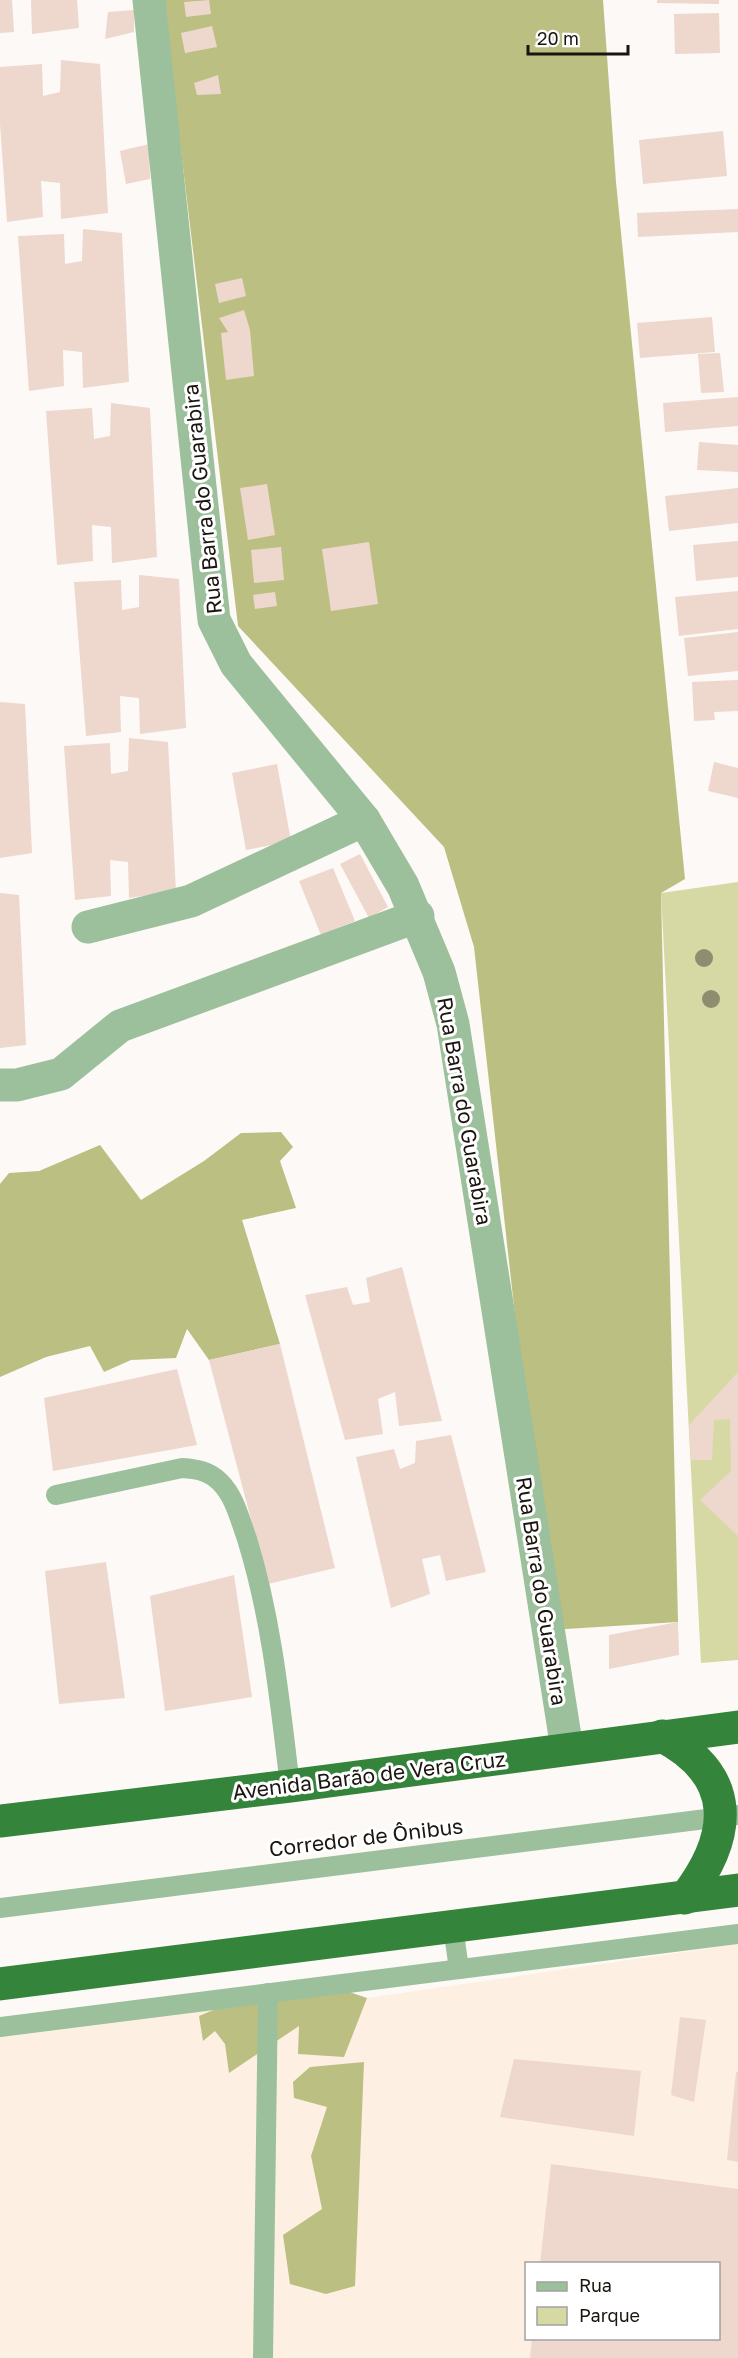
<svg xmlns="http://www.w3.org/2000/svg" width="738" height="2358" font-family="'Golos Text',sans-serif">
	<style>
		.built { fill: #fdf0e2; fill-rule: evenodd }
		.green { fill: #d6d9a4 }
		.forest { fill: #bcbf82 }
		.building { fill: #eed7cd }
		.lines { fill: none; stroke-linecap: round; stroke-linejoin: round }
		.service { stroke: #9cc09c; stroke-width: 20 }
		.minor { stroke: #9cc09c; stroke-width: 33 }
		.trunk { stroke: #35843c; stroke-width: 33 }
		.tree { fill: #8e8d70 }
		.labels { text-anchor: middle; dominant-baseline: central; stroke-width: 6; stroke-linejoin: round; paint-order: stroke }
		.street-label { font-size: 21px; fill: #1b150f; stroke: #fff }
	</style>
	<rect width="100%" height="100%" fill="#fdf9f6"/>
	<!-- built -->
	<path class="built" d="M738,1944V2358H0V2033L92,2018L367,1998ZM526,2264H718V2338H526Z"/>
	<!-- green -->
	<path class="green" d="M738,882V1660L701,1663L661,893Z"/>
	<!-- forest -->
	<g class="forest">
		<path d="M163,0H603L616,182L685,879L661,893L678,1622L550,1630L474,947L444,847L238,626Z"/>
		<path d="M281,1132L293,1147L280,1161L296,1208L242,1220L280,1344L209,1360L187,1329L176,1358L131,1360L104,1372L90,1346L46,1357L0,1377V1184L9,1173L39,1171L100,1145L141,1200L204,1161L241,1133Z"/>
		<path d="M329,1985L367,1998L344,2057L298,2054L299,2026L229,2073L225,2044L215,2031L203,2041L199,2016L223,2006Z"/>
		<path d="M364,2062L355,2286L326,2294L290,2284L283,2235L322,2209L311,2156L327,2107L294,2098L293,2082L310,2067Z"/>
	</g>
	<!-- building -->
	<g class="building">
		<path d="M0,0H12L14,32L0,33Z"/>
		<path d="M31,0H77L79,28L32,34Z"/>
		<path d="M209,0L211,14L186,17L184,2Z"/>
		<path d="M657,0H719V4L657,3Z"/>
		<path d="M134,10V32L105,39L108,12Z"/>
		<path d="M719,13L720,53L675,54L674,14Z"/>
		<path d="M212,26L217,47L185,53L181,33Z"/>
		<path d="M61,60L100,64L108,213L61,219L60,183L41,181L43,217L7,222L0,124V67L42,64L43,96L60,92Z"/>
		<path d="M218,75L221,94L197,95L194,83Z"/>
		<path d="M723,131L727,176L643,184L639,140Z"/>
		<path d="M149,144L150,179L126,184L120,151Z"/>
		<path d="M738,209V232L638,237L637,213Z"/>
		<path d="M83,229L122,233L129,382L83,388L82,352L63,350L64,386L29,391L18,236L64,234L65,264L82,261Z"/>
		<path d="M242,278L246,296L219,303L215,284Z"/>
		<path d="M244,310L250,330L254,376L226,380L221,333L228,332L219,318Z"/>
		<path d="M712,317L715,352L640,358L637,323Z"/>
		<path d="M720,353L724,392L701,393L698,354Z"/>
		<path d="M738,397V426L665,432L663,403Z"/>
		<path d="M111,403L150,408L157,557L112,563L111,527L92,525L93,561L57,565L46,411L92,408L94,439L110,436Z"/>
		<path d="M699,442L738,445V472L697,470Z"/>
		<path d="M267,484L275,535L248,540L240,488Z"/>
		<path d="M738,488V523L669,531L665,496Z"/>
		<path d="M738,541V577L696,581L693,545Z"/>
		<path d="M369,542L378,604L331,611L322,549Z"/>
		<path d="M281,547L284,580L254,583L251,550Z"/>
		<path d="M139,575L179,579L186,728L140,734L139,698L120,696L121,732L86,736L74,582L121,580L122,610L139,607Z"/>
		<path d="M738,591V629L679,636L675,597Z"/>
		<path d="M275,592L277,606L255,609L253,595Z"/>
		<path d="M738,632V671L688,676L684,638Z"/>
		<path d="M738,680V711L714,712L715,720L694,721L692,682Z"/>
		<path d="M0,702L25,704L32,853L0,858Z"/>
		<path d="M129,738L168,742L176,891L129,898L128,862L110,860L111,896L75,900L64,746L110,743L111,774L128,771Z"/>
		<path d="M714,762L738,768V798L708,791Z"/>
		<path d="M277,764L291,841L246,850L232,773Z"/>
		<path d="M360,854L388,907L369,918L340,864Z"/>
		<path d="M333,868L355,921L321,935L299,881Z"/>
		<path d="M0,893L19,895L26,1045L0,1048Z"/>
		<path d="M402,1267L442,1421L399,1426L395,1392L378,1399L383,1434L345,1440L305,1295L347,1287L353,1305L370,1302L366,1278Z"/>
		<path d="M280,1344L335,1568L268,1584L209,1360Z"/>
		<path d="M177,1369L197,1445L53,1471L44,1398Z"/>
		<path d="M738,1372V1536L700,1500L731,1471L730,1419L714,1420L712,1460H691L689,1425Z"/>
		<path d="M451,1435L486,1572L446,1581L440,1555L422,1559L430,1594L391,1608L356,1457L394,1449L400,1469L415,1463L416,1441Z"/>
		<path d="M106,1562L125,1698L59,1704L45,1571Z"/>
		<path d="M234,1575L252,1697L165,1711L150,1596Z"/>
		<path d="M678,1622L679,1655L609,1669V1635Z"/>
		<path d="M680,2017L706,2020L694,2102L671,2095Z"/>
		<path d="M514,2059L641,2071L634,2136L500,2117Z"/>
		<path d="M736,2072H738V2162L727,2160Z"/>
		<path d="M551,2164L738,2189V2358H530L532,2338H718V2264H540Z"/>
	</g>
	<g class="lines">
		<!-- service -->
		<g class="service">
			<path d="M56,1495L182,1468C197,1469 209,1471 220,1482C235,1497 240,1520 247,1539C272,1620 280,1703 290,1786"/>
			<path d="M0,1908L738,1815"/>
			<path d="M453,1927L459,1969"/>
			<path d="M0,2027L738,1934"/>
			<path d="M263,2358L268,1993"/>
		</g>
		<!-- minor -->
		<g class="minor">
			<path d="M149,0L214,620L236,664L364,820L403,886L439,972L453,1024L567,1749"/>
			<path d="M88,927L191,901L364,820"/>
			<path d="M0,1085H17L61,1074L120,1026L418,916"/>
		</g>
		<!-- trunk -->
		<g class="trunk">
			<path d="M662,1736C738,1776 733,1836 685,1898"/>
			<path d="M0,1821L290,1786L738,1727"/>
			<path d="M0,1984L738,1890"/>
		</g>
	</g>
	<!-- trees -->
	<g class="tree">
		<circle cx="704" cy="958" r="9"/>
		<circle cx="711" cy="999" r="9"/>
	</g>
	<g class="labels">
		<!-- street labels -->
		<g class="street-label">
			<text transform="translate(202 499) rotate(-96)">Rua Barra do Guarabira</text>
			<text transform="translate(465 1111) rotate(80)">Rua Barra do Guarabira</text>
			<text transform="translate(542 1591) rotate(81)">Rua Barra do Guarabira</text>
			<text transform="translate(369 1775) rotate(-7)">Avenida Barão de Vera Cruz</text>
			<text transform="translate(366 1837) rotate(-7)">Corredor de Ônibus</text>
		</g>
	</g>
	<!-- legend -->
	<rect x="525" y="2262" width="195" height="78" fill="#ffffff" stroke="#a4a19f" stroke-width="1.5"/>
	<rect x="537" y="2282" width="30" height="9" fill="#9cc09c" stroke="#a4a19f" stroke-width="1.5"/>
	<text x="579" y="2292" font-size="18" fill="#1b150f">Rua</text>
	<rect x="537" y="2307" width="30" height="18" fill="#d6d9a4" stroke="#a4a19f" stroke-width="1.5"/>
	<text x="579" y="2322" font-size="18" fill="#1b150f">Parque</text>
	<!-- scale -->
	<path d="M528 45v9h100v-9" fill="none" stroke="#1b150f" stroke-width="3"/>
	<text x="537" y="45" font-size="18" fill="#1b150f" stroke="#ffffff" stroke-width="4.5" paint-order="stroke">20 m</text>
</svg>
